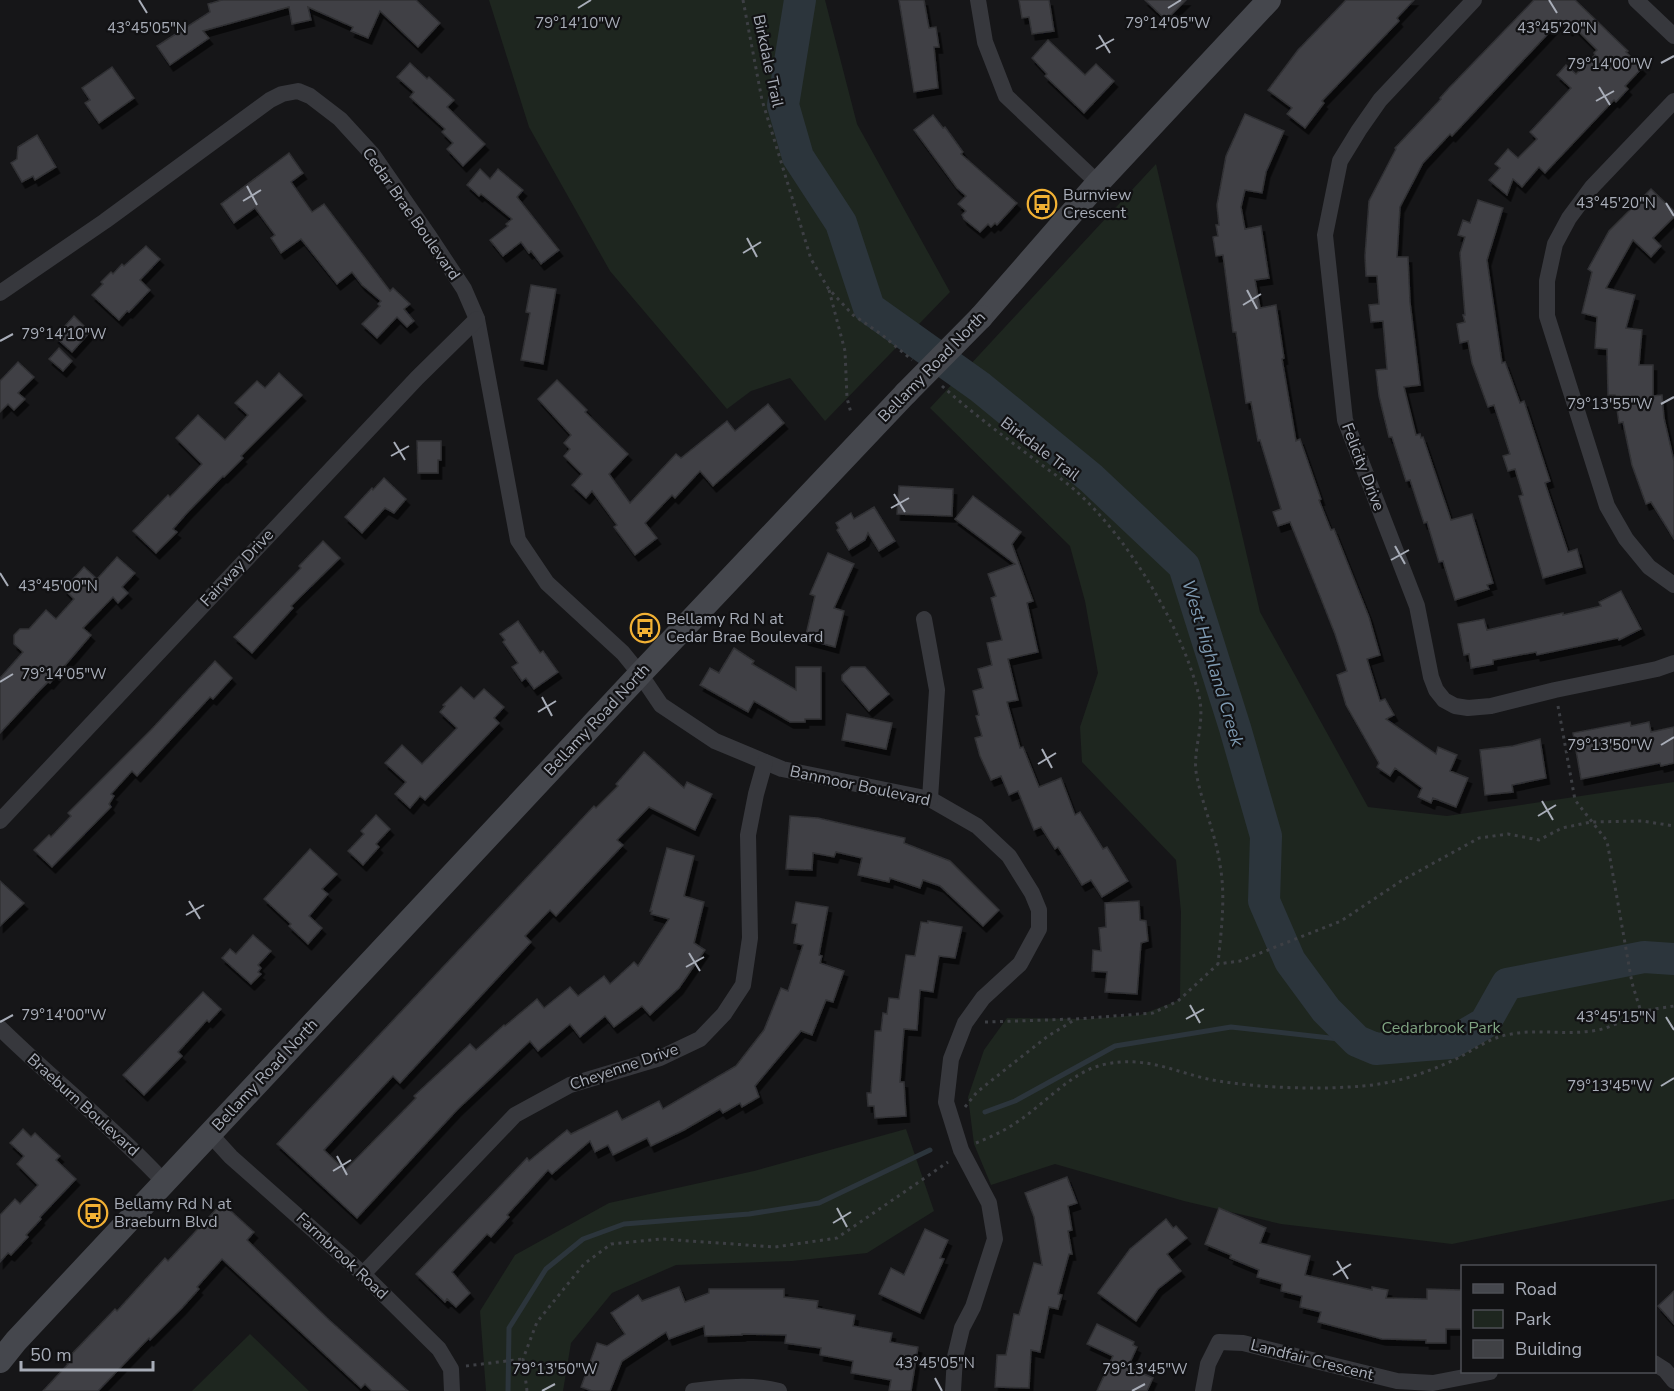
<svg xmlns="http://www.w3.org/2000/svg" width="1674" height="1391" font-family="'Nunito Sans',sans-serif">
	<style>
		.green { fill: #1e261f }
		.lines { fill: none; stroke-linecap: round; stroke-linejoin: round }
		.stream { stroke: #2c353c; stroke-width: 5 }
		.river { stroke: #2c353c; stroke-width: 32 }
		.building { fill: #404145; stroke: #303034; stroke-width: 1.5; filter: url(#shadow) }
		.path { stroke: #3d3f44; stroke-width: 3; stroke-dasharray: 3 4.5; stroke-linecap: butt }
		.street { stroke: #37383d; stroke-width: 16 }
		.secondary { stroke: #45474d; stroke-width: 24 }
		.secondary-bridge { stroke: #45474d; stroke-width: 24 }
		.ticks { fill: none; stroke: #a8adb8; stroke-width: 2 }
		.labels { text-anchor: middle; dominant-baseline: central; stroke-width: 4.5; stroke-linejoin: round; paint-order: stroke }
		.street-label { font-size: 16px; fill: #a8adb8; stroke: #111113 }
		.poi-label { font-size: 16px; fill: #a8adb8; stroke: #111113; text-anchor: start }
		.park-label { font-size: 16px; fill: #7fa381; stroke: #111113 }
		.water-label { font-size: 18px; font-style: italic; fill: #7f9bb3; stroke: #111113 }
		.ticks-label { font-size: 15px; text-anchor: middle; fill: #a8adb8; stroke: #111113; stroke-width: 4.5; stroke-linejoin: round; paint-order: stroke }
	</style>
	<defs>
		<filter id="shadow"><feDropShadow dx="3.5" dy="6" stdDeviation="0" flood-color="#0009"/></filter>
	</defs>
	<rect width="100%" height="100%" fill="#161618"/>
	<!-- green -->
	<g class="green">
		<path d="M489,0H825L857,124L950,292L825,421L790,378L751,391L727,409L610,271L529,127Z"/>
		<path d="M1156,164L1260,612L1368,807L1447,816L1674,782V1199L1452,1244L1281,1224L1184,1201L1055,1164L991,1185L974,1144L968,1097L984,1050L1007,1018L1087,1019L1140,1015L1177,1001L1180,998L1181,912L1176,860L1082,762L1080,727L1098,673L1085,601L1070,546L930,408Z"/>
		<path d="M906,1129L934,1211L867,1253L792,1261L676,1265L612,1293L571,1343L563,1391H486L480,1311L515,1255L609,1203L754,1171Z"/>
		<path d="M250,1334L309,1391H192Z"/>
	</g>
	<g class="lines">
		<!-- stream -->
		<g class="stream">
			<path d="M985,1112L1015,1101L1115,1046L1231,1027L1357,1041"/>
			<path d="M508,1391L509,1328L546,1269L583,1239L624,1224L749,1214L819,1203L930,1150"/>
		</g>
		<!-- river -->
		<path class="river" d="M800,0L783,105L798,157L841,223L869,308L980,387L1091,478L1184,566L1235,728L1266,836L1264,901L1290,961L1326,1010L1357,1041L1376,1049L1451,1043L1485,1023L1507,984L1644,957L1674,959"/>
	</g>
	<!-- building -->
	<g class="building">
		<path d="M222,0H416L440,23L418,47L380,11L368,38L351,31L353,27L308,7L311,20L292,24L289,7L203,31L209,38L170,65L157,46L210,12L208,4Z"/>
		<path d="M899,0H924L929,28L936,27L939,47H934L938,88L914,92Z"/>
		<path d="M1019,0H1049L1054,31L1032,34L1029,17L1022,18Z"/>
		<path d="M1145,0H1186L1166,20Z"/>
		<path d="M1346,0H1414L1397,18L1399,21L1322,101L1324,103L1305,128L1287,114L1292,108L1268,90L1298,50Z"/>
		<path d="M1534,0H1575L1628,51L1626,52L1642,68L1625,86L1628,89L1616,102L1614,100L1545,173L1539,167L1522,187L1513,179L1507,195L1489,180L1500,168L1495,164L1508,149L1518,158L1537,139L1530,132L1571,88L1557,75L1566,65L1576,74L1595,55L1594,53L1597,50L1573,26L1569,30L1560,21L1452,136L1450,134L1423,163L1400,207L1397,257H1408L1410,302L1420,385L1404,387L1416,435L1420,434L1421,438L1423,437L1451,520L1472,514L1493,583L1487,585L1489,589L1455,600L1443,561L1439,562L1427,522L1424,523L1410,480L1406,481L1392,437H1389L1379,396L1376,370L1387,369L1383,321L1371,322L1369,305L1379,304L1377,276H1366L1365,256L1369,201L1396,149L1395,148L1441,99L1440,98L1449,88Z"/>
		<path d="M1048,40L1085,75L1096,64L1114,81L1084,113L1045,76L1047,74L1032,58Z"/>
		<path d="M410,63L427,79L429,77L454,100L447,107L485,144L463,166L447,149L453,143L442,132L445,129L410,97L414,92L397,77Z"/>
		<path d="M112,67L134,98L99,123L85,103L90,100L82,88Z"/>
		<path d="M1245,114L1284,131L1266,172L1262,193L1245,190L1241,207L1245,229L1261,226L1269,278L1255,280L1260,308L1276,305L1284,358L1282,359L1296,441L1300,439L1321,499L1319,500L1331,530L1334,529L1369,617L1380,655L1367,659L1380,701L1385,699L1394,715L1386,719L1436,754L1438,747L1457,755L1450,771L1468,778L1456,807L1433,798L1431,803L1418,797L1422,788L1395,768L1390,776L1377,767L1379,763L1346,705L1337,675L1347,671L1335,634L1320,596L1290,522L1278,526L1273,512L1281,509L1260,440L1258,441L1251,402L1246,403L1236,332H1233L1223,255L1216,256L1213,237L1218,236L1216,225H1219L1217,205L1226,156Z"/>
		<path d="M933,115L943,128L945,127L963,152L961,154L1017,203L997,225L995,223L991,227L988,224L980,232L964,219L962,215L966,211L958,204L966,196L957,188L914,130Z"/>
		<path d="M37,135L56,167L35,180L33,176L22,182L11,163L17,159L18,147Z"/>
		<path d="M289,153L303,173L291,182L312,212L324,204L390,291L393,288L410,304L404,309L414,321L407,327L397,317L377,338L362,324L380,306L378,304L381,301L362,285L352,272L337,284L301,239L281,253L271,238L275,235L255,208L234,223L221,204Z"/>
		<path d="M480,169L490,179L498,169L523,190L517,197L559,250L541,264L531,251L529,253L521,242L503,256L490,240L508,226L506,224L512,219L481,194L479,196L467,185Z"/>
		<path d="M1651,189L1674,211V217L1653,238L1661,246L1651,257L1633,240L1606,288L1635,295L1626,328L1642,330L1639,365H1653V396L1662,395L1664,418L1674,461V539L1651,502L1646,504L1632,465L1623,422L1619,423L1615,395H1608L1607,349L1595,348L1597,317L1582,313L1592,272L1588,269L1609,231Z"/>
		<path d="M1478,200L1503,208L1487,260L1502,363L1505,362L1520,403L1524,401L1550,481L1545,483L1568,552L1577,549L1582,567L1543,578L1519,496L1523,495L1515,469L1508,471L1503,456L1510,454L1494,405L1488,407L1472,363L1468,341L1460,343L1457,324L1465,322L1463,315H1465L1460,253L1465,237L1458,235L1463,220L1470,223Z"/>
		<path d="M146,246L160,259L140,280L150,290L129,312L127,311L119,320L92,295L103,284L101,282L111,272L113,274L122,264L124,266Z"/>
		<path d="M531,285L556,289L543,364L521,360L530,313L526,312Z"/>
		<path d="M74,316L90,332L72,352L55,337Z"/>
		<path d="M59,348L72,361L63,371L49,359Z"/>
		<path d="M18,362L34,377L18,393L25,399L14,410L8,404L0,412V381Z"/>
		<path d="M279,373L302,395L241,456L243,458L224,477L223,476L187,513L173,529L177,532L156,553L133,531L168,495L170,497L202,464L176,438L198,415L225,440L248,415L235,403L257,381L265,388Z"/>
		<path d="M557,380L587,410L585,412L628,454L609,474L630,503L676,454L681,458L727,421L735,431L768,404L784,423L713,486L700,471L675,498L672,495L645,523L657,538L635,555L614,527L617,525L592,491L586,498L572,485L582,474L564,456L570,449L564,443L571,435L538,399Z"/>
		<path d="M417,441H441V460H438V473H418Z"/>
		<path d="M384,478L406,499L394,513L385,508L362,533L345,517L372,488L373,490Z"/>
		<path d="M899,486L953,489L952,516L897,514Z"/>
		<path d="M973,496L1021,532L1012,544L1033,601L1027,603L1038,652L1008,659L1018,700L1007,702L1020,748L1023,747L1039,787L1061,778L1075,815L1080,812L1103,849L1107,847L1128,881L1102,897L1091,880L1082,885L1058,847L1055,849L1041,827L1034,830L1018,791L1009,795L1001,776L991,780L980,756L975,738L982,736L976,716L979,715L973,691L983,688L978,669L992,665L987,643L1002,640L991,598L996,596L988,574L1015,564L955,519Z"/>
		<path d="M874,507L895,541L879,551L868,533L865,540L849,550L837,530L839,528L836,523L851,513L854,519Z"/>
		<path d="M323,541L340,558L291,606L293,608L252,653L234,637L301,568L299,566Z"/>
		<path d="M828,553L854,564L834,608L844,611L835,647L805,639L815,596L810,594Z"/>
		<path d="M117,557L135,573L122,587L128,593L118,603L113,597L83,628L91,635L50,683L48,682L39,691L0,733V678L23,652L14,644V635L20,629H29L46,610L56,619L74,599L64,589L84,567L97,579Z"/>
		<path d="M1621,591L1641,629L1619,640L1618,638L1537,655L1536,652L1493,660V664L1471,668L1469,654L1464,655L1458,624L1484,619L1487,630L1563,613V615L1601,606L1599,602Z"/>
		<path d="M518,621L540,653L543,651L558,672L534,689L526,678L522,681L512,667L518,663L503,642L505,640L500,634Z"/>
		<path d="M734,648L754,661L752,664L796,690V667H821V719H805V722H790L754,701L748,712L700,685L710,668L719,673Z"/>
		<path d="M215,661L232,678L213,699L210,697L137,776L132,771L111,794L114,796L109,804L111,807L52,867L34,850L49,835L51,837L71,816L68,813L151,730Z"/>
		<path d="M851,667H865L889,694L869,711L842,680V675Z"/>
		<path d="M461,687L474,699L484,689L504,707L494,718L499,723L425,800L420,796L410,808L395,794L406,782L385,763L402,745L422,764L457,728L440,712L445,706L443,705Z"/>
		<path d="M847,714L892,723L886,749L842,740Z"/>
		<path d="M1630,722L1631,726L1649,722L1651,732L1674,727V763L1661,766L1660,763L1581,779L1573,733Z"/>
		<path d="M1540,739L1546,778L1512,785L1513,792L1485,795L1480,750L1513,746Z"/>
		<path d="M644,752L684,788L687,782L712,794L695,830L649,807L617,840L623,845L556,916L550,910L525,936L531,942L400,1083L393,1076L324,1150L345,1170L416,1098L414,1096L470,1044L476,1050L504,1025L505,1026L537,999L544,1008L570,987L578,996L604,976L610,984L634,962L638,966L669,919L651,914L652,911H650L667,848L694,856L684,896L704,902L694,943L705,950L679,988L650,1015L642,1006L614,1027L605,1016L580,1037L570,1024L538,1051L530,1041L457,1110L357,1218L277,1144L594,806L596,808L618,786L616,784Z"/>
		<path d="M376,815L390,829L376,844L379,847L363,865L348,851L364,834L361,831Z"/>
		<path d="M790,816L818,818L905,838L904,843L950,861L999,910L983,926L940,886L923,880L920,888L890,878L889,882L858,875L862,858L836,852L834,857L813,853L812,870L786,869Z"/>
		<path d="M310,849L337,874L322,889L328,894L309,916L322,928L308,944L289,926L291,924L264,899Z"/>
		<path d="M0,881L24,903L0,926Z"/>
		<path d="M1139,901L1140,920L1146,921L1148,941L1141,943L1137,994L1105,992L1107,972L1092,971L1093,950L1101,951L1099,928L1106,927L1105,903Z"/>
		<path d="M796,902L828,907L819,955L822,956L820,963L844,971L833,1002L826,1000L812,1035L801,1031L755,1086L759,1097L742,1107L740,1103L723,1113L720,1109L684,1130L651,1146L647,1138L613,1155L608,1145L595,1152L590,1141L552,1174L548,1170L507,1215L509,1217L491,1237L487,1234L452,1272L470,1293L456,1307L447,1299L445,1302L416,1274L527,1158L529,1161L567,1130L571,1134L617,1111L622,1120L659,1101L663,1109L736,1066L764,1030L781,988L788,991L803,945L794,943L797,924L792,923Z"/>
		<path d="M928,921L962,927L955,958L939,956L933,992L920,990L917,1030L904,1029L900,1082H904L906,1116L875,1118L874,1106H868L867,1093H871L875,1031H881L883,1013L887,1014L889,998L899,999L906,955L915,956L921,922L928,923Z"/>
		<path d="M253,935L271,951L258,965L261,968L258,972L261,974L251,984L222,958L230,949L236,954Z"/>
		<path d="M203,992L221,1009L209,1022L207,1020L178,1052L182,1056L144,1095L123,1075Z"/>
		<path d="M23,1129L31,1137L35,1133L52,1149L60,1156L56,1160L76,1179L40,1217L41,1219L26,1235L28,1237L11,1255L8,1253L0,1262V1215L15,1199L20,1204L38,1185L17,1164L24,1156L10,1143Z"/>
		<path d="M1067,1177L1077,1203L1068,1206L1072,1230L1068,1231L1072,1254H1069L1058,1294L1062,1295L1058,1309L1049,1307L1040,1352L1031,1350L1029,1388L995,1387L997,1355H1006L1014,1314L1019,1315L1034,1263L1042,1265L1034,1217L1025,1193Z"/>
		<path d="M222,1203L254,1232L247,1240L327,1318L408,1391H372L365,1384L361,1388L222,1259L197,1287L199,1289L182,1308L150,1340L149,1338L98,1391H43L68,1364L65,1361L115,1309L117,1311L165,1258L168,1261Z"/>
		<path d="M1219,1208L1266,1228L1260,1243L1310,1256L1305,1275L1372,1290V1287L1388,1290L1386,1298L1427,1299V1289L1461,1290L1462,1329H1446V1343H1426V1340L1382,1339L1318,1322L1321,1312L1300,1307L1302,1296L1281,1291L1282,1284L1257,1277L1259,1270L1230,1258L1231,1255L1205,1244Z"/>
		<path d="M1166,1219L1173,1228L1176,1226L1187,1238L1167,1254L1181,1271L1158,1289L1136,1321L1098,1293L1130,1249Z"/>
		<path d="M925,1229L948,1240L940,1258L944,1259L920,1313L879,1294L891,1268L904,1275Z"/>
		<path d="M679,1287L685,1302L709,1293V1289H784V1297L818,1301L817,1308L855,1315L853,1326L892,1333L890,1342L918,1347L911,1391H889L891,1380L851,1373L853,1361L820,1355L821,1348L785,1343L786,1335L742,1334V1335L705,1336L704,1326L669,1339L666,1332L622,1361L610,1391H592L581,1387L597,1343L607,1346L625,1334L611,1313L638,1295L642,1301Z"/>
		<path d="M1674,1291V1324L1658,1306Z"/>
		<path d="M1097,1324L1134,1342L1133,1345L1137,1347L1128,1367L1153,1378L1147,1391H1097L1113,1356L1087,1344Z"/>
	</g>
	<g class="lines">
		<!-- path -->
		<g class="path">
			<path d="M743,0L762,100L811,259L828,288L853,315L881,334L912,360"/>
			<path d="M829,290L845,351L847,398L851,413"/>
			<path d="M942,386C971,412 1002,435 1034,459C1048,470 1064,480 1077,492C1129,539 1183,629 1199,696C1206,725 1191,752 1197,777C1203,807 1216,835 1220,865C1226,898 1221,931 1218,964"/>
			<path d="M1558,706L1575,800L1607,841L1632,983L1641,1012"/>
			<path d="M985,1022L1074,1019"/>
			<path d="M965,1107L977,1092L1011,1065L1048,1036L1076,1019L1153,1013L1178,1001L1218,964L1240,961L1341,921L1401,881L1479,838L1508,834L1539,840L1562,828L1591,822L1642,821L1674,826"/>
			<path d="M976,1143C991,1137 1006,1130 1020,1120C1045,1103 1072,1072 1102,1065C1147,1054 1177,1074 1218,1081C1263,1088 1317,1090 1363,1086C1397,1083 1427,1073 1458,1058C1475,1049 1491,1037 1511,1034C1536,1029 1565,1035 1592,1031C1609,1029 1624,1020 1639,1013C1649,1009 1663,1008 1674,1006"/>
			<path d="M466,1366L523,1359"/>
			<path d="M527,1391L523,1359L537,1322L584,1264L611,1244L662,1239L775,1247L837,1238L948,1162"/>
		</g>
		<!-- street -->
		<g class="street">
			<path d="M978,0L985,42L1006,96L1098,183"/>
			<path d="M1474,0L1380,100L1359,130L1340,161L1325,235L1345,420L1417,606L1431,677L1436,690L1444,700L1455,706L1468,708L1491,706L1555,690L1657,669L1674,663"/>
			<path d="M1636,0L1674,36"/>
			<path d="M1674,101L1592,187L1569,218L1555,244L1547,281V316L1607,506L1626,539L1649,567L1674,585"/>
			<path d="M0,293L105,221L270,100L282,94L298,91L310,96L340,119L373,155L429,236L464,289L477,319L518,540L547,583L623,653L640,674L661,705L715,741L782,769L930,799L977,826L1009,856L1032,893L1039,910V929L1020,964L983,998L965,1023L951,1059L946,1102L961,1150L989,1203L995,1239L973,1307L962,1328L955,1357L953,1391"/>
			<path d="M924,619L937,690L930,799"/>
			<path d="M0,821L417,378L477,319"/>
			<path d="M0,1028C54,1081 113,1127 164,1182"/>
			<path d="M210,1134L231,1157L363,1274L439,1349L451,1369L452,1391"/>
			<path d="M363,1274L515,1115L570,1085L660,1058L700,1039L724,1014L743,985L750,938L748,835L756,794L765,762"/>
			<path d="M1654,1363L1665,1370L1674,1381"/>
			<path d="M693,1391C721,1387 752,1384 779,1391"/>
			<path d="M1203,1391L1208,1364L1219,1342L1243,1343L1397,1381L1433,1383L1490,1372"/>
		</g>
		<!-- secondary -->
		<g class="secondary">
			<path d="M981,317L1098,183L1269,0"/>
			<path d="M0,1361L16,1341L640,674L906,393"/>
		</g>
		<!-- secondary-bridge -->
		<path class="secondary-bridge" d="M906,393L981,317"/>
	</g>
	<!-- ticks -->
	<path class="ticks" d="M139,0L147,13M1549,0L1557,13M578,8L591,0M1168,8L1181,0M1099,35L1110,53M1096,49L1114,39M1661,63L1674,56M1599,87L1610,105M1596,101L1614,91M247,186L257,205M243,201L261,190M1666,203L1674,216M747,238L757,257M743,253L761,242M1247,290L1257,309M1243,305L1261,294M0,341L13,334M1661,404L1674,397M394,442L405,460M391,456L409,446M894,494L905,512M891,508L909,498M1395,546L1405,564M1391,560L1409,550M0,573L8,586M0,682L13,674M542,697L552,716M538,712L556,701M1661,745L1674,737M1042,749L1052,768M1038,764L1056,753M1542,801L1553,820M1538,816L1556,805M189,901L200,919M186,915L204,905M689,953L700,971M686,967L704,957M1190,1005L1200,1023M1666,1017L1674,1030M1186,1019L1204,1009M0,1022L13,1015M1661,1086L1674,1078M337,1156L347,1175M333,1171L351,1160M837,1208L847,1227M833,1223L851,1212M1337,1261L1348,1279M1333,1275L1351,1264M935,1378L942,1391M542,1391L555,1384M1132,1391L1145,1384"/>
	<!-- icons -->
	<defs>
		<g id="bus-ring" transform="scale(1.5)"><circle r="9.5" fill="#111113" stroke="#f2b134" stroke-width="1.5"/><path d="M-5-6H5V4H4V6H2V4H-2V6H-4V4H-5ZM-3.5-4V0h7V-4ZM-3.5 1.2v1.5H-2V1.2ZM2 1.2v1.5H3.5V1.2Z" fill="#f2b134"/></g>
	</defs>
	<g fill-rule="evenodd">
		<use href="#bus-ring" x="1042" y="204"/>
		<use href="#bus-ring" x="645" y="628"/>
		<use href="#bus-ring" x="93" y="1213"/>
	</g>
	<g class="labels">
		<!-- street labels -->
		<g class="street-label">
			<text transform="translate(768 61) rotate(78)">Birkdale Trail</text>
			<text transform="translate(411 214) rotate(55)">Cedar Brae Boulevard</text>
			<text transform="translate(932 367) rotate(-46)">Bellamy Road North</text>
			<text transform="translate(1040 449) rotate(37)">Birkdale Trail</text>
			<text transform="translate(1363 467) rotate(69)">Felicity Drive</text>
			<text transform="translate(237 568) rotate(-47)">Fairway Drive</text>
			<text transform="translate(597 720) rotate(-47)">Bellamy Road North</text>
			<text transform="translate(860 786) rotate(12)">Banmoor Boulevard</text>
			<text transform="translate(624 1067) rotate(-19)">Cheyenne Drive</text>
			<text transform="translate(265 1075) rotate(-47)">Bellamy Road North</text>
			<text transform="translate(83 1105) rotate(42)">Braeburn Boulevard</text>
			<text transform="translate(342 1256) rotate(43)">Farmbrook Road</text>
			<text transform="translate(1312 1360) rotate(14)">Landfair Crescent</text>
		</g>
		<!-- poi labels -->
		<g class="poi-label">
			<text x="1063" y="195">Burnview<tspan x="1063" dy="18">Crescent</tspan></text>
			<text x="666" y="619">Bellamy Rd N at<tspan x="666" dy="18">Cedar Brae Boulevard</tspan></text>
			<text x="114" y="1204">Bellamy Rd N at<tspan x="114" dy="18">Braeburn Blvd</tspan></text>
		</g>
		<!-- park labels -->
		<g class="park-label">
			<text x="1441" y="1028">Cedarbrook Park</text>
		</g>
		<!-- water labels -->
		<g class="water-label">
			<text transform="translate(1213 663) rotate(73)">West Highland Creek</text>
		</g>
	</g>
	<g class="ticks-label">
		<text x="578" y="28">79°14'10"W</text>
		<text x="1168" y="28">79°14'05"W</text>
		<text x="147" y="33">43°45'05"N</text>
		<text x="1557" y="33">43°45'20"N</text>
		<text x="1610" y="69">79°14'00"W</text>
		<text x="1616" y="208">43°45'20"N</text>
		<text x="64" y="339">79°14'10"W</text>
		<text x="1610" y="409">79°13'55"W</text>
		<text x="58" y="591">43°45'00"N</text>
		<text x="64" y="679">79°14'05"W</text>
		<text x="1610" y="750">79°13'50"W</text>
		<text x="64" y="1020">79°14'00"W</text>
		<text x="1616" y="1022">43°45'15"N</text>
		<text x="1610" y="1091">79°13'45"W</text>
		<text x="935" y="1368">43°45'05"N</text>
		<text x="555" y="1374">79°13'50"W</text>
		<text x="1145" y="1374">79°13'45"W</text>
	</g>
	<!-- legend -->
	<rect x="1461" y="1265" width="195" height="108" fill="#111113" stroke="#4d4f55" stroke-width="1.5"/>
	<rect x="1473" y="1284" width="30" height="9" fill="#45474d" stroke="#4d4f55" stroke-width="1.5"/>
	<text x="1515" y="1295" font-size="18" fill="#a8adb8">Road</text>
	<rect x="1473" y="1310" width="30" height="18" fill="#1e261f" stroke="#4d4f55" stroke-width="1.5"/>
	<text x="1515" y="1325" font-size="18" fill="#a8adb8">Park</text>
	<rect x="1473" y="1340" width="30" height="18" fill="#404145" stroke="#4d4f55" stroke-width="1.5"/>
	<text x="1515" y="1355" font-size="18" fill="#a8adb8">Building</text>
	<!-- scale -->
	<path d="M21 1361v9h132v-9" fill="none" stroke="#a8adb8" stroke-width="3"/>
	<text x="30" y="1361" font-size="18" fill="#a8adb8" stroke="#111113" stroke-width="4.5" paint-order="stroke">50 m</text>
</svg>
